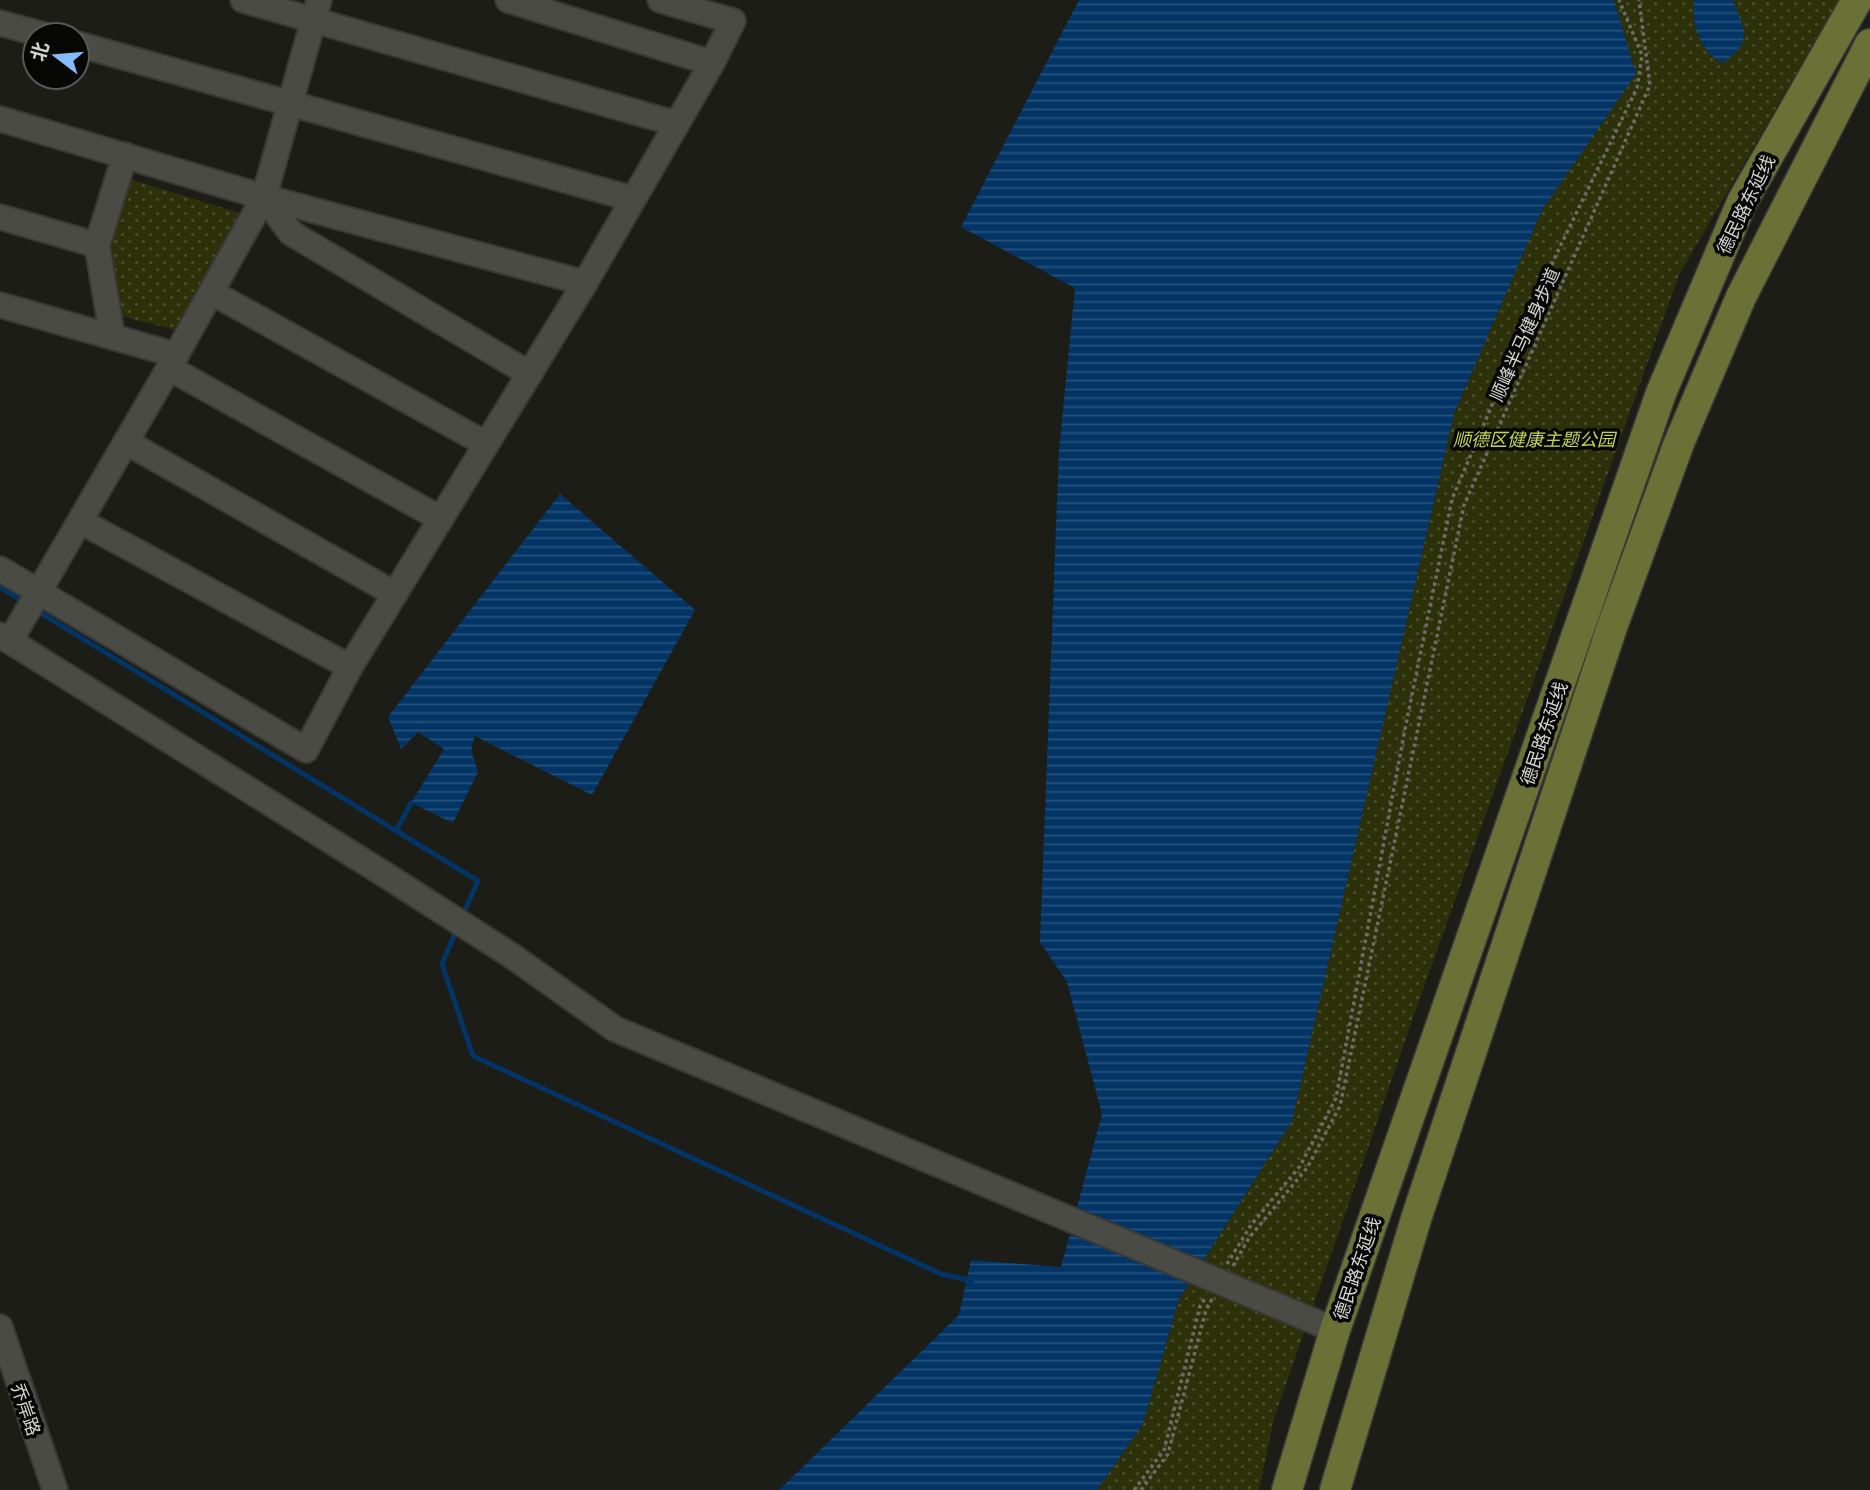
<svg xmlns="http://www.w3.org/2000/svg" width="1870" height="1490" font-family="Literata,'Noto Sans SC',serif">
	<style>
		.park { fill: url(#park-dots) }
		.water { fill: url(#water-rules) }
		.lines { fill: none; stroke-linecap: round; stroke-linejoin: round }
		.stream { stroke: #023566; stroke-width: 5 }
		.minor-casing { stroke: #383835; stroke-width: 28 }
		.major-casing { stroke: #383835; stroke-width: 33 }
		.path { stroke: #6c6d68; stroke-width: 3.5; stroke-dasharray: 3.5 3.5; stroke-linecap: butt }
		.minor { stroke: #4a4b44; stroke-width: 24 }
		.major { stroke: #6a7137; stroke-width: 30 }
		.labels { text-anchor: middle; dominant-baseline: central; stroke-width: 7; stroke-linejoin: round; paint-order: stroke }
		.street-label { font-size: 18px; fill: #d4d5d1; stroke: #070705 }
		.park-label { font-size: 18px; font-style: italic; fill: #c5d552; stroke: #070705 }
	</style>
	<defs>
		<pattern id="park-dots" width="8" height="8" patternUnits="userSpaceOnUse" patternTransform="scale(1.75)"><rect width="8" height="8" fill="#2c310a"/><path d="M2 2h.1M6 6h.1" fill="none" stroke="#4a4e2d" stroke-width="1.8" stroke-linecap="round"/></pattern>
		<pattern id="water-rules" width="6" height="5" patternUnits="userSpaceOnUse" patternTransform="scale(1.75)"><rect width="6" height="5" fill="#023566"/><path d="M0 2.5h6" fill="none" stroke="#26517b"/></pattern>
	</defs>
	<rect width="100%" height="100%" fill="#1c1d17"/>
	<!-- park -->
	<g class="park">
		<path d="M1614,0H1839L1679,275L1419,1001L1274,1419L1259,1490H1097L1143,1424L1179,1299L1292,1121L1454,414L1542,210L1636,74Z"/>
		<path d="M123,177L243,214L179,331L121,316L107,246Z"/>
	</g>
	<!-- water -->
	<g class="water">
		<path d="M1079,0H1614L1636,74L1542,210L1454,414L1292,1121L1179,1299L1143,1424L1097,1490H779L959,1315L971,1260L1061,1267L1102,1114L1067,982L1040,942L1059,451L1075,288L961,227Z"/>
		<path d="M1694,0H1733C1744,32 1755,39 1723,63C1701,54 1691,23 1694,0Z"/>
		<path d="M560,494L695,610L592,795L475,736L471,750L478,772L453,823L411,803L444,749L418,732L401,749L388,717Z"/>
	</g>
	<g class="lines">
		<!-- stream -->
		<g class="stream">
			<path d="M0,587L25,603"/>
			<path d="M36,610L478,881L462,917"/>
			<path d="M396,831L411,803"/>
			<path d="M457,929L442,964L473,1056L941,1274L972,1281"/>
		</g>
		<!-- minor casing -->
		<g class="minor-casing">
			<g id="minor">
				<path d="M243,0L677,124"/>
				<path d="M508,0L712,63L585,283"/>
				<path d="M660,0L733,21L712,63"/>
				<path d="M0,23L44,35"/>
				<path d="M77,44L633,199"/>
				<path d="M0,119L264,197L585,283L350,667L306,750L0,569"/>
				<path d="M264,197L291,233L530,374"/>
				<path d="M0,217L97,245L125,155"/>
				<path d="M97,245L112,335"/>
				<path d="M211,292L486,444"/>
				<path d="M0,305L176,355"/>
				<path d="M169,368L441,519"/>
				<path d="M126,442L395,594"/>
				<path d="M80,521L350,667"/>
				<path d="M0,635L384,874L512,956L615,1029L1335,1330"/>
				<path d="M10,641L169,368L264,197L319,0"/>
				<path d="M0,1327L55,1490"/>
			</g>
		</g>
		<!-- major casing -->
		<g class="major-casing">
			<g id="major">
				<path d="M1287,1490L1335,1330L1661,393L1742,202L1857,0"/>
				<path d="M1335,1490L1416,1219L1612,627L1679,443L1741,297L1870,44"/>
			</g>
		</g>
		<!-- path -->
		<g class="path">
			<path d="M1227,1264L1251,1225L1300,1166L1336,1098L1405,729L1452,499L1556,255L1637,88L1642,55L1619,0"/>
			<path d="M1233,1266L1249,1238L1307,1168L1340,1106L1464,505L1650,85L1639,0"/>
			<path d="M1134,1490L1164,1450L1200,1306L1206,1297"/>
			<path d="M1141,1490L1168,1454L1206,1310L1212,1299"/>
		</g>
		<!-- minor -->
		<use href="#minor" class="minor"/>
		<!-- major -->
		<use href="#major" class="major"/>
	</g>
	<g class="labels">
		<!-- street labels -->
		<g class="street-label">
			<text transform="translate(1745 204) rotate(-64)">德民路东延线</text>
			<text transform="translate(1524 334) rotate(-66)">顺峰半马健身步道</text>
			<text transform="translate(1543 733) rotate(-71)">德民路东延线</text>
			<text transform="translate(1356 1268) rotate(-71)">德民路东延线</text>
			<text transform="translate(27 1409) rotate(71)">乔岸路</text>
		</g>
		<!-- park labels -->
		<g class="park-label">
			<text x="1534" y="438">顺德区健康主题公园</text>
		</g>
	</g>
	<!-- north arrow -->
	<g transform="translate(56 56) rotate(286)"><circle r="33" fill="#070705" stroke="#595957" stroke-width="2"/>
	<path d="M0-5L12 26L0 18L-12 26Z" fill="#85bbfb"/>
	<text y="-10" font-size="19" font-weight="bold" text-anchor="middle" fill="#d4d5d1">北</text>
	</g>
</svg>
